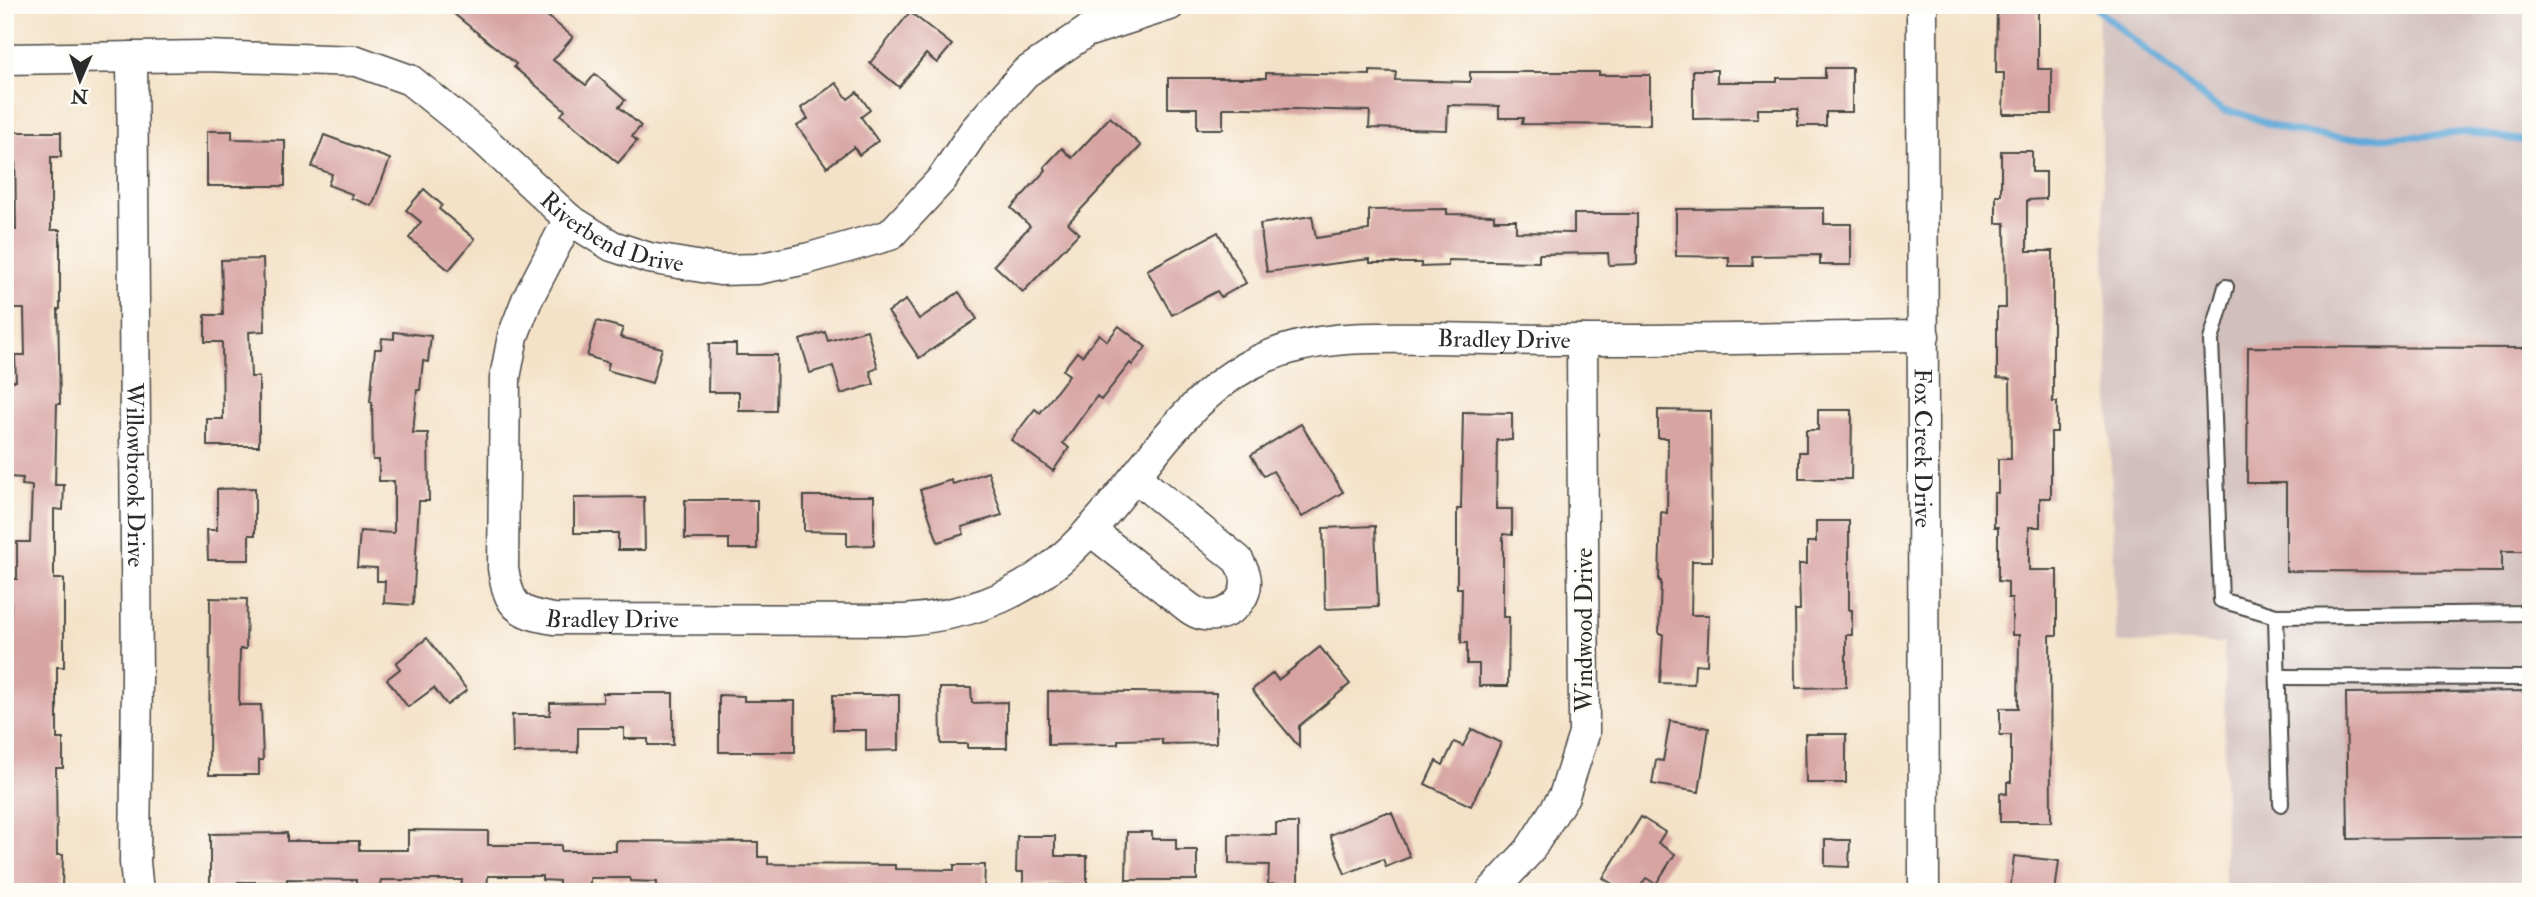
<svg xmlns="http://www.w3.org/2000/svg" width="2536" height="897" font-family="'IM FELL Double Pica',serif">
	<style>
		.industrial { fill: #d1bfbd }
		.lines { fill: none; stroke-linecap: round; stroke-linejoin: round }
		.stream { stroke: #61a9d8; stroke-width: 7 }
		.building { fill: #d7a4a2 }
		.lane-casing { stroke: #494643; stroke-width: 18 }
		.street-casing { stroke: #494643; stroke-width: 33 }
		.lane { stroke: #fff; stroke-width: 14 }
		.street { stroke: #fff; stroke-width: 30 }
		.labels { text-anchor: middle; dominant-baseline: central; stroke-width: 5; stroke-linejoin: round; paint-order: stroke }
		.street-label { font-size: 24px; fill: #2b2b2b; stroke: #fdfcf7 }
	</style>
	<rect width="100%" height="100%" fill="#fdfcf7"/>
	<filter id="ink" filterUnits="userSpaceOnUse"><feTurbulence type="fractalNoise" baseFrequency=".0143" numOctaves="2"/><feDisplacementMap in="SourceGraphic" scale="14" xChannelSelector="R" yChannelSelector="G"/><feConvolveMatrix kernelMatrix="1 2 1 2 8 2 1 2 1" color-interpolation-filters="sRGB"/></filter>
	<filter id="wash" filterUnits="userSpaceOnUse"><feTurbulence type="fractalNoise" baseFrequency=".00686" numOctaves="4" result="noise"/><feDisplacementMap in="SourceGraphic" scale="28" xChannelSelector="R" yChannelSelector="G"/><feGaussianBlur stdDeviation="1.57" result="paint"/><feColorMatrix in="noise" values="0 0 0 0 0 0 0 0 0 0 0 0 0 0 0 0 0 1.4 0 .05"/><feComposite in="paint" operator="in"/></filter>
	<g filter="url(#wash)">
		<rect width="100%" height="100%" fill="#f4e2c8"/>
		<!-- industrial -->
		<path class="industrial" d="M2098,5H2531V892H2225L2224,643H2116Z"/>
		<g class="lines">
			<!-- stream -->
			<path class="stream" d="M2092,5L2207,100L2224,111L2239,113L2288,131L2342,138L2425,136L2468,132L2531,142"/>
		</g>
		<g id="blocks">
			<!-- building -->
			<g class="building">
				<path d="M443,5H534L573,37L553,60L586,85L595,74L625,100L619,107L641,126L632,136L637,141L618,163L561,115L565,110L514,67L516,64Z"/>
				<path d="M1997,5H2038V69H2052V114H2003L2004,73H1996Z"/>
				<path d="M910,12L952,45L937,63L926,54L899,87L870,63Z"/>
				<path d="M1825,68H1852V112H1826V126H1798V109H1758V118L1693,119V70H1717V82H1777V78H1825Z"/>
				<path d="M1370,71L1396,72L1395,80L1470,82V72H1599V75H1650V125L1522,124L1523,118H1499V106L1448,105L1447,130L1369,128L1370,111L1247,108H1223V129H1197V108H1168V78H1266V73L1370,75Z"/>
				<path d="M836,83L848,99L857,92L870,110L861,117L878,141L859,155L854,147L827,167L797,126L808,119L801,108Z"/>
				<path d="M1110,117L1141,146L1068,223L1079,233L1023,292L994,265L1030,226L1011,208L1046,170L1044,167L1062,148L1072,158Z"/>
				<path d="M207,131H232V139L285,140V186H207Z"/>
				<path d="M15,132H61V157H51V230H60V309H58L60,404H57L55,485H64L63,510L54,509V579H64V667H57V739H63V768H56L57,855H63L62,886H54L53,892H14V886L5,885V739H9L11,579H17V542H30L32,486L22,485L23,478L9,477L10,381H16L15,355H25L24,309H9V277H5V255H9V230H16Z"/>
				<path d="M324,135L390,159L372,206L351,198L352,194L328,185L332,174L312,167Z"/>
				<path d="M2001,151H2032V172H2046V199L2027,200V251H2053V402H2057V432H2051V498H2040V527H2029V570H2057V635H2050L2051,822H2000V793L2007,794V782H2011V735H2000V708H2018L2019,635H2012V598H2008V582L1998,581V527H1994V493H1998V459H2011L2010,379L1997,378V308H2006L2005,223H1996V195H2001Z"/>
				<path d="M424,189L442,205L439,209L475,239L449,270L409,238L421,222L406,210Z"/>
				<path d="M1824,208V224H1851V265H1820V255L1752,256L1753,266H1729V257L1676,256V209Z"/>
				<path d="M1447,209V214L1494,215V220H1516V232L1574,233V214H1637V264L1609,265L1608,253L1539,254V262L1448,260V266L1421,267V263H1370V259L1267,272L1260,224L1312,216L1316,238L1369,230V210Z"/>
				<path d="M1218,232L1246,283L1221,297L1217,291L1172,315L1147,270Z"/>
				<path d="M263,259L265,331L249,332L251,377H259V446H207V419H223L222,342H205V315H223L221,260Z"/>
				<path d="M959,292L977,319L919,358L888,312L906,300L919,319Z"/>
				<path d="M597,321L623,328L620,337L662,348L652,383L607,370L609,363L587,356Z"/>
				<path d="M1119,326L1146,347L1132,365L1130,363L1101,400L1097,396L1063,443L1069,448L1053,471L1011,440L1035,409L1040,413L1069,375L1063,370L1077,352L1082,356L1099,334L1107,341Z"/>
				<path d="M867,330L878,368L870,371L874,384L841,394L833,366L810,373L800,340L825,332L828,341Z"/>
				<path d="M394,332L431,336L428,362L423,361L420,390H417L413,433H428L429,501H419L413,605L384,603L385,581H377V568L357,567L360,531L394,533V481H379V460H373L372,402H370L375,349H381L382,338L394,339Z"/>
				<path d="M709,344H736V355H777L776,411H739V392H708Z"/>
				<path d="M2248,347L2531,348V551H2502V572L2286,571V483H2247Z"/>
				<path d="M1658,410L1711,411L1712,561H1692L1691,615H1709L1707,665L1695,664L1694,684L1660,683L1663,634H1659L1661,581H1659L1661,512L1667,513L1668,438H1658Z"/>
				<path d="M1818,410H1852L1851,479H1799V452H1806V430H1818Z"/>
				<path d="M1463,412L1512,413V440H1497L1496,509H1512V535L1503,534V617H1509L1508,686H1479V664H1467V643H1461L1462,588H1457V509H1461Z"/>
				<path d="M1301,424L1343,492L1302,517L1273,471L1264,476L1251,455Z"/>
				<path d="M988,472L1002,515L962,527L964,534L938,542L920,490L951,480L953,484Z"/>
				<path d="M255,488V535H249V560H208L207,530H217V489Z"/>
				<path d="M804,496H874V545L847,546V532L804,531Z"/>
				<path d="M644,497L645,550H618V533H574V498Z"/>
				<path d="M685,500H757V549H729V539H685Z"/>
				<path d="M1816,521H1849V610H1852V635H1846V687L1796,688L1795,610H1800L1799,564H1807V542H1816Z"/>
				<path d="M1375,526L1378,607L1325,609L1323,528Z"/>
				<path d="M210,598L247,599L246,649H240L239,705H261L263,760H259V775H209Z"/>
				<path d="M427,638L467,690L447,705L434,688L408,707L387,679L400,669L396,663Z"/>
				<path d="M1320,647L1350,684L1299,726V747L1252,690L1273,673L1278,680Z"/>
				<path d="M940,688H971L972,703L1007,702V748H967V744H941Z"/>
				<path d="M1048,691L1216,693V743L1162,744V739L1118,740V744L1048,745Z"/>
				<path d="M2531,691V827H2525L2526,837L2348,839L2346,693Z"/>
				<path d="M603,693H673V745H648V739H624V728H578V752L513,753L512,715H550V703L603,702Z"/>
				<path d="M719,695L744,696V701H795V752H719Z"/>
				<path d="M833,695H899V750L866,751V730H833Z"/>
				<path d="M1670,721L1709,728L1699,792L1652,784L1656,760L1663,761Z"/>
				<path d="M1472,729L1501,743L1471,806L1425,784L1436,761L1443,765L1454,742L1463,746Z"/>
				<path d="M1805,734H1846V783H1806Z"/>
				<path d="M1384,813H1392L1410,857L1386,867L1383,859L1345,874L1330,835Z"/>
				<path d="M1641,817L1665,832L1658,843L1675,854L1656,884L1646,878L1637,892H1625L1603,878Z"/>
				<path d="M1276,823H1298V885L1268,884L1269,865L1229,864V834L1276,835Z"/>
				<path d="M408,830L488,831V845H561V851H616V841L758,842V857H768V864L895,865V869L954,870V865H985L984,892H769L657,888V882L630,881V878H590V888H559V881L542,880V876H488L487,889H461L462,880H381L380,888H356V880L287,879V882H238V890H210V834L287,833V841H359V850H408Z"/>
				<path d="M1127,832H1152V839H1176V850H1197V880H1126Z"/>
				<path d="M1017,836H1055V856H1087V885H1023V872H1016Z"/>
				<path d="M1825,840H1850L1849,867L1825,866Z"/>
				<path d="M2014,856L2059,861L2055,892H2010Z"/>
			</g>
		</g>
	</g>
	<g filter="url(#ink)">
		<use href="#blocks" fill-opacity="0" stroke="#494643" stroke-width="2"/>
		<g class="lines">
			<!-- lane casing -->
			<g class="lane-casing">
				<g id="lane">
					<path d="M2226,287L2211,340L2221,600L2276,616"/>
					<path d="M2278,677L2531,678"/>
					<path d="M2281,804L2276,616L2531,613"/>
				</g>
			</g>
			<!-- street casing -->
			<g class="street-casing">
				<g id="street">
					<path id="s1" d="M1922,5L1924,892"/>
					<path id="s2" d="M132,57L137,676L135,862L138,892"/>
					<path id="s3" d="M5,59L206,56L357,61L410,80L483,139L569,219L612,246L649,258L720,270L757,269L806,259L890,235L942,179L974,131L1025,73L1086,32L1170,5"/>
					<path id="s4" d="M569,219L527,300L513,336L505,378L503,568C509,606 516,613 554,619L904,620C1033,610 1077,550 1152,455C1184,415 1218,377 1266,357C1319,334 1377,338 1433,338C1482,339 1531,340 1580,340C1695,341 1810,337 1924,336"/>
					<path d="M1090,530L1189,608C1193,611 1199,614 1204,615C1227,619 1251,599 1245,575C1244,570 1240,565 1238,560L1135,477"/>
					<path d="M1491,892L1529,851L1564,796L1584,734L1582,340"/>
				</g>
			</g>
			<!-- lane -->
			<use href="#lane" class="lane"/>
			<!-- street -->
			<use href="#street" class="street"/>
		</g>
	</g>
	<g class="labels">
		<!-- street labels -->
		<g class="street-label">
			<text stroke="none"><textPath href="#s3" startOffset="665">Riverbend Drive</textPath></text>
			<text stroke="none"><textPath href="#s4" startOffset="1496">Bradley Drive</textPath></text>
			<text stroke="none"><textPath href="#s1" startOffset="443">Fox Creek Drive</textPath></text>
			<text stroke="none"><textPath href="#s2" startOffset="418">Willowbrook Drive</textPath></text>
			<text stroke="none"><textPath href="#s4" startOffset="502">Bradley Drive</textPath></text>
			<text transform="translate(1584 630) rotate(-90)">Windwood Drive</text>
		</g>
	</g>
	<!-- margin -->
	<rect width="2536" height="897" fill="none" stroke="#fdfcf7" stroke-width="28"/>
	<!-- north arrow -->
	<g transform="translate(80 80) rotate(182)" stroke="#fdfcf7" stroke-width="5" paint-order="stroke">
	<path d="M0-5L12 26L0 18L-12 26Z" fill="#2b2b2b"/>
	<text y="-10" font-size="19" font-weight="bold" text-anchor="middle" fill="#2b2b2b">N</text>
	</g>
</svg>
